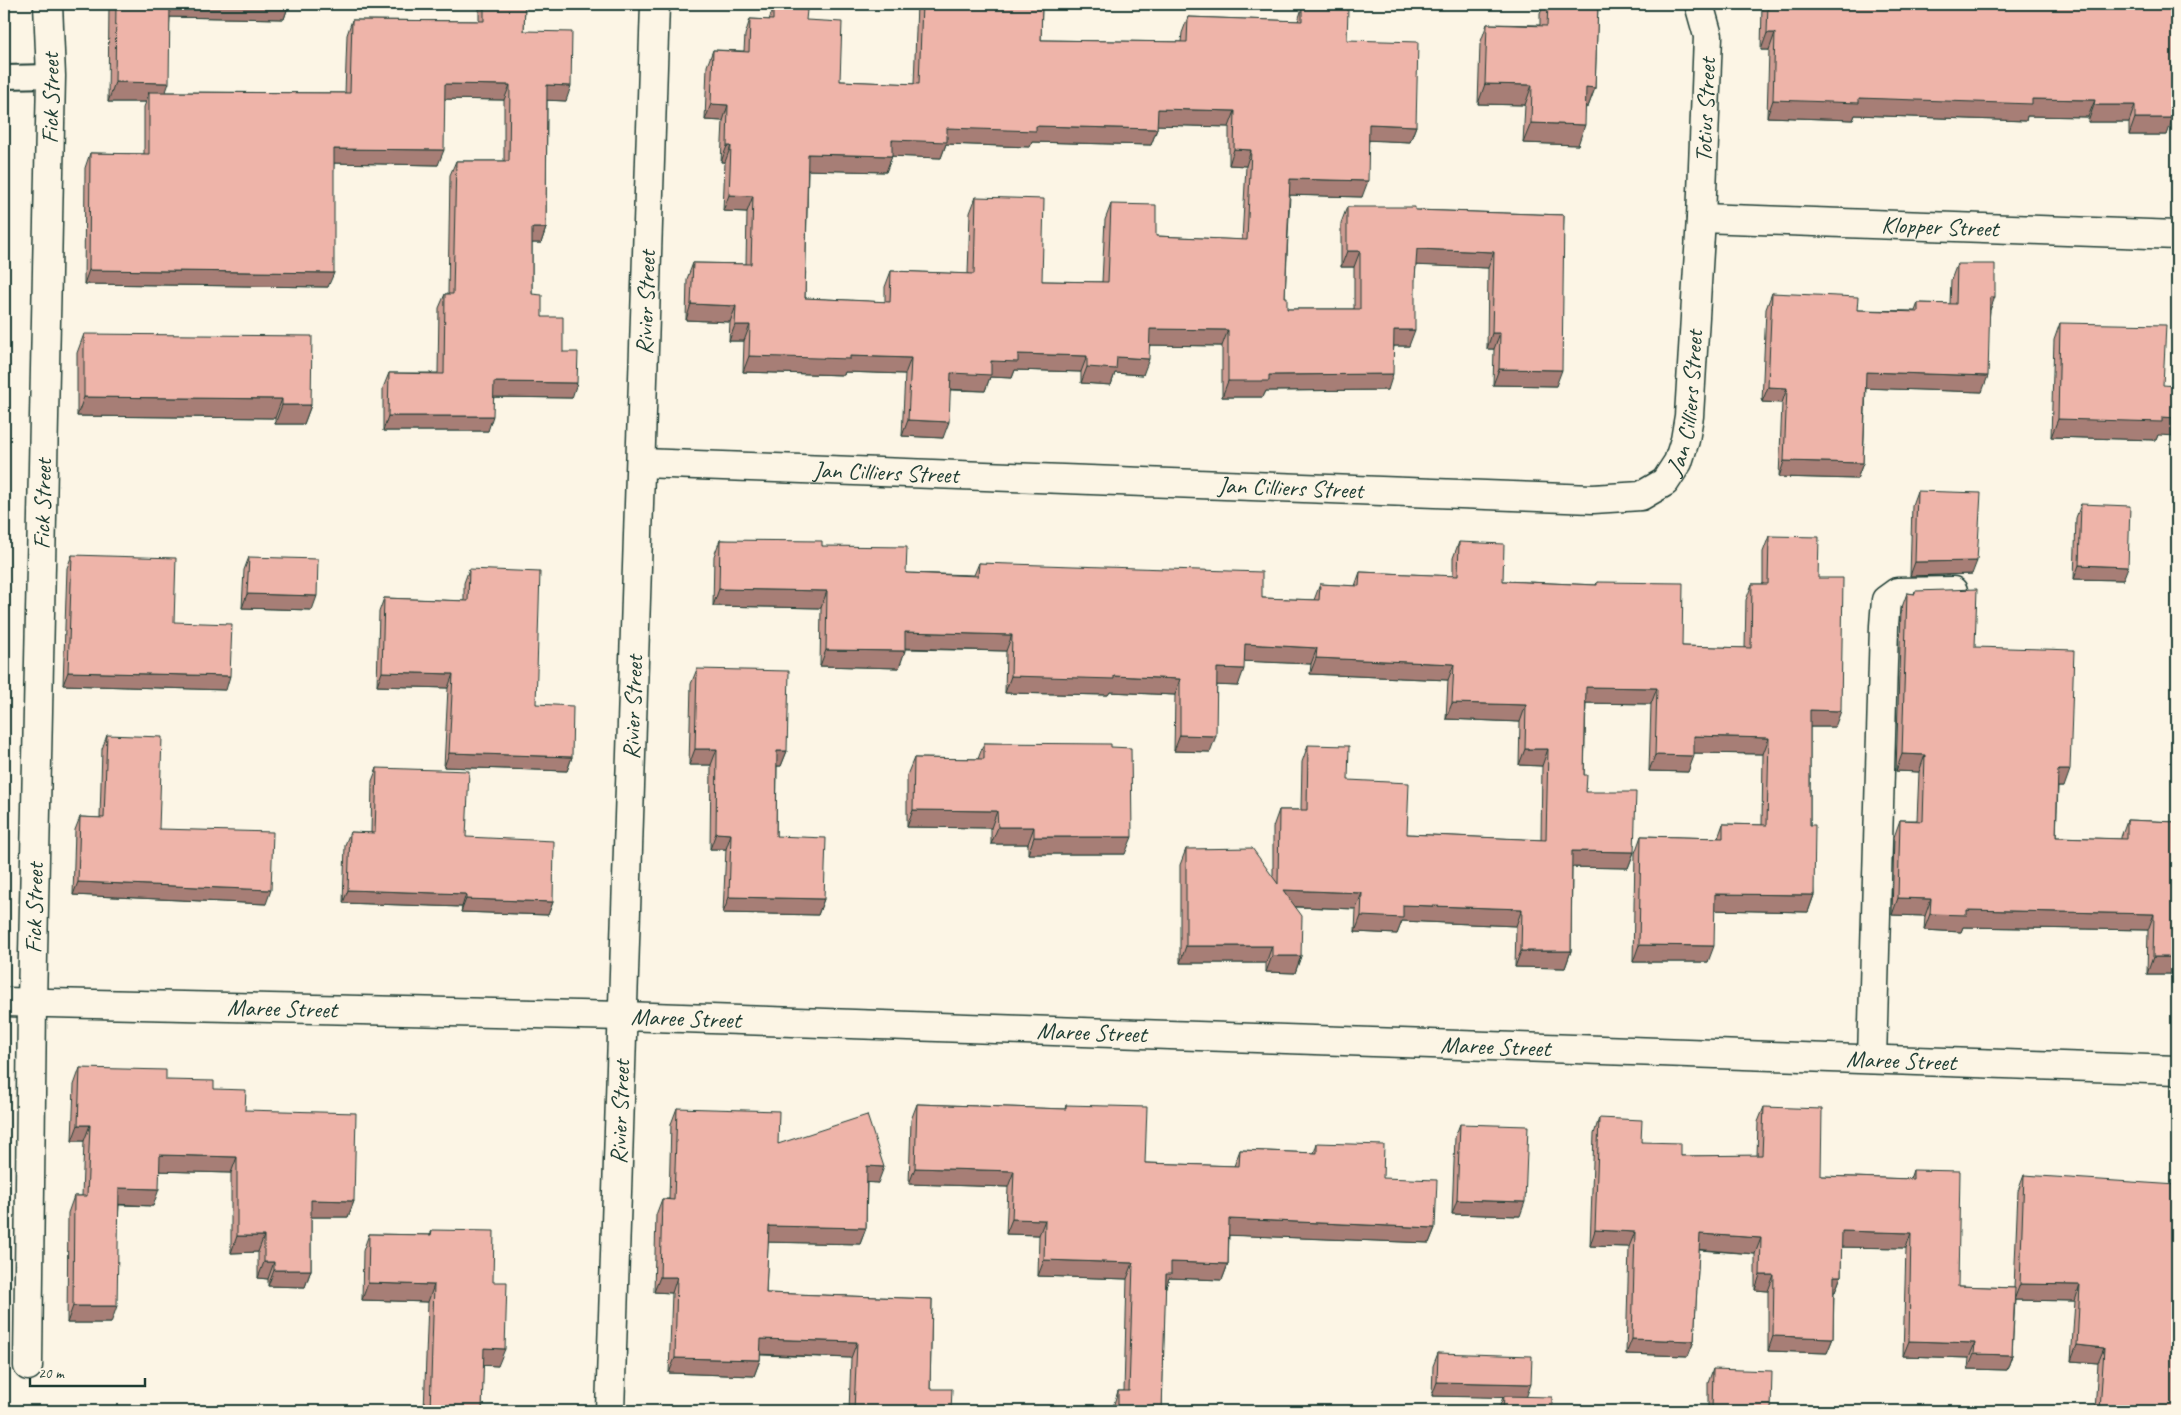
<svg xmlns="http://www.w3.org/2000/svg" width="2181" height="1415" font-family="Caveat,sans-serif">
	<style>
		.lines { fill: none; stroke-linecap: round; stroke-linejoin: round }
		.service-casing { stroke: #1f3d34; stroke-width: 26 }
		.minor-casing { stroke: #1f3d34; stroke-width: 31 }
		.service { stroke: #fcf5e5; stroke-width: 22 }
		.minor { stroke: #fcf5e5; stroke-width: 28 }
		.wall { fill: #cd9b91; stroke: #1f3d34; fill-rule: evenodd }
		.shaded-wall { fill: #a77e76; stroke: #1f3d34 }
		.building { fill: #eeb4a9; stroke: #1f3d34; fill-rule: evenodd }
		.labels { text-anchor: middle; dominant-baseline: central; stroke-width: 4; stroke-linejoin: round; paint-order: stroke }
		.street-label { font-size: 24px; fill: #1f3d34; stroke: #fcf5e5 }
	</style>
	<rect width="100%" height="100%" fill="#fcf5e5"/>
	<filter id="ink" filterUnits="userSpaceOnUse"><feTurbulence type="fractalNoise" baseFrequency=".02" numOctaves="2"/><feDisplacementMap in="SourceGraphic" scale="10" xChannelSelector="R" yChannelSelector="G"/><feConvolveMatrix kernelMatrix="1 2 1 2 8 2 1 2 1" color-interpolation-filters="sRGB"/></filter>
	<g filter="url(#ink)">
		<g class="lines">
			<!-- service casing -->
			<g class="service-casing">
				<path id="service" d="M4,77L51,76"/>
			</g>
			<!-- minor casing -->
			<g class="minor-casing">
				<g id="minor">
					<path id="s1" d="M1701,218L2177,235"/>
					<path id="s2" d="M642,463L1593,499L1641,496L1665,482L1678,462L1685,440L1689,416L1701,218L1708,36L1699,4"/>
					<path id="s3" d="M4,1002L623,1016L2177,1070"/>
					<path d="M1872,1059L1884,626L1886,600L1897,592L1953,591"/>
					<path id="s4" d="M28,1366L32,1004L51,76L48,4"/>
					<path id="s5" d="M610,1411L655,4"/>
				</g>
			</g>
			<!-- service -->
			<use href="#service" class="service"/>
			<!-- minor -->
			<use href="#minor" class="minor"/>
		</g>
		<!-- wall -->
		<g class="wall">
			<path d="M109,4H289L284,19L170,17L165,92L345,93L347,35L352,20L479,21V4H525L524,31L566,101L547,100L546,228L541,243H532V294L542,317L563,352L572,398L494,397L488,431H383V388L389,373H438L439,308L445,294H448L450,175L456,161H504V100L444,99L438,165L334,163L328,287L84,284L85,168L90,153L144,154V107L146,102H108Z"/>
			<path d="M917,4H1042L1041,40L1181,42L1182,33L1188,17L1298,21L1302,8L1347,40L1416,126L1410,142L1369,140L1362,197L1290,195L1285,297L1287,309H1354V267H1341V223L1347,207L1415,210L1564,215L1556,386L1493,385L1494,349H1487L1488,268L1416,265L1409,346H1394L1388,390L1266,391L1263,397H1222V346L1150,345L1143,375L1115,373L1111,385L1081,383V372L1015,370L1012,378L990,377L985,391L950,390L943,438L902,436L905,374L845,372L844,375L743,372L744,341H729L730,322L686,320L687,279L693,263L746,264L747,212L723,211L725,162H721L723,121L705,120L707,66L713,50L744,51L745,35L750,19L769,20L773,9L806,20L840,81L914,84ZM1157,125L1229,127V165L1246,166L1242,240L1156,236L1111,204L1105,220L1102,282L1042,281L976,197L970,213L968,274L891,271L885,287V302L805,298L808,170L886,172L892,156L941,158L946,144L1030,147L1032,142L1151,145L1157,129Z"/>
			<path d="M1544,4H1598L1595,88L1588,107H1586L1578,145L1523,143L1525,105L1478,104L1480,44L1487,24L1540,25V14Z"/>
			<path d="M1762,4H2177L2174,109L2167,135H2129V122H2088V117L2027,116L2026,121L1855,115L1853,120L1767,117L1769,50H1761Z"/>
			<path d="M1957,264L1990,311L1982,392L1866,388L1863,463L1857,479L1779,477L1782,403L1762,402L1766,309L1772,293L1857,310L1915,311L1918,303L1950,304L1951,280Z"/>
			<path d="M2060,323L2158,435L2156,440L2051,437L2054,340Z"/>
			<path d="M84,334L311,405L304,424H275V418L77,416V353Z"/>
			<path d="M1917,491L1972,574L1910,576L1912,505Z"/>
			<path d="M2081,504L2123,580L2074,579L2076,518Z"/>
			<path d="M1769,536L1818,578L1835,727H1810V825L1814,895L1808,912L1714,910L1708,962H1633L1635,853L1641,836L1718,838L1723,824L1762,825L1763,754L1694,753L1688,772L1649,771L1651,704L1586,703L1584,775L1586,792L1634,852L1628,868L1572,867L1571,951L1565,968L1515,967L1516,926L1402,921L1397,934L1355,932L1356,909L1295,907L1301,956L1295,973L1266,972V963H1180V865L1186,849L1273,876V827L1279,810H1301L1302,762L1308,745L1348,780L1407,834L1541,840L1542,766L1519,765L1520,722L1446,719L1448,680L1310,674L1311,664L1244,661L1238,686L1217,685L1210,752L1174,751L1175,695L1110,692L1108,695L1005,693L1006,651L905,649L899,668L820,666L821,608L713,606L714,556L720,540L822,546L906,573L974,575L979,563L1262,598L1314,600L1320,584L1355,586L1360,572L1453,576V558L1459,542L1503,581L1596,585L1597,582L1682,646L1745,648L1746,600L1752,584H1763V552Z"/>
			<path d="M72,555L174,622L226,690L63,685L67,568Z"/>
			<path d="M249,557L312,610L242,608L244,570Z"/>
			<path d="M469,569L536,704L572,757L567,771L444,767L448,688L377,686L379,612L384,598L464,601V583Z"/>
			<path d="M1915,591L1975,647L2064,787H2058L2056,837L2121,839V837L2127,820L2177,822V974H2147L2148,930L1963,927L1961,932L1924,930L1925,916L1892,915L1894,837L1900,820H1917L1919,772L1896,771L1901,610L1907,593L1914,594Z"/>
			<path d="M697,669L787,751L781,766H777L776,836L824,899L818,915L723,913L726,849H710L711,765H689L691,684Z"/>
			<path d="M107,735L159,829L266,904L73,895L75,830L80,817L100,818L102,749Z"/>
			<path d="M984,743L1111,747L1125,854H1028V844H991V828L907,827V775L914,758L978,759Z"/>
			<path d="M377,768L466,837L553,902L548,915L461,912L462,907L343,903L345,845L350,832L371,833L372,781Z"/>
			<path d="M80,1068L166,1080L214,1089L245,1110L354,1201L348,1217H311V1270L305,1287L268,1286V1279L258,1278V1252L231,1253V1173L160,1171L153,1206L119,1205L111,1323H67L68,1213L74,1196H82L84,1141H72L74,1085Z"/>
			<path d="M917,1104L1065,1109L1066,1105L1145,1163L1234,1166L1240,1150L1314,1153L1317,1143L1383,1178L1435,1228L1429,1243L1229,1235L1228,1264L1222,1280L1169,1278L1165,1289L1162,1411H1113V1407L1118,1391H1124L1127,1279L1038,1276L1039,1235L1006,1234L1008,1187L909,1184L911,1120Z"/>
			<path d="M1764,1107L1821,1176L1910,1179L1913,1170L1958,1286L2014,1288L2018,1191L2024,1175L2177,1411H2095L2098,1363L2071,1361L2075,1301L2015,1300L2012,1355L2007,1370L1968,1369L1969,1358L1903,1356L1906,1248L1841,1247V1276L1835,1292H1834L1833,1338L1827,1353L1768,1351V1291L1755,1290V1254L1699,1250L1694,1341L1688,1356L1626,1354L1629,1247L1590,1246L1594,1134L1599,1118L1641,1142L1681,1156H1757L1758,1122Z"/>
			<path d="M677,1108L778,1144L878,1183L867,1182L866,1228L860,1244L768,1242L766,1293L932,1299L930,1389L951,1411H849L851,1358L760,1355V1360L754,1376L669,1373L672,1293L654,1292L656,1215L662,1199H669L671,1124Z"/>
			<path d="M1460,1124L1520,1216L1452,1214L1455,1137Z"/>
			<path d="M432,1230L493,1282L498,1366L483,1365L482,1411H424L428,1302L362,1300L363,1251L369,1234L430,1235Z"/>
			<path d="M1438,1353L1527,1397L1552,1411H1498L1503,1397L1432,1396L1433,1366Z"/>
			<path d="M1713,1369L1771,1411H1708V1383Z"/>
		</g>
		<!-- shaded-wall -->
		<g class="shaded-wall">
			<path d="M168,4H289L284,19L163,17Z"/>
			<path d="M1767,33H1775L1769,50H1761Z"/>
			<path d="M115,82L169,83L162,103L149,92L146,102H108Z"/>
			<path d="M445,84L510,85L504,100L439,99Z"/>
			<path d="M1485,84L1532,85L1525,105L1478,104Z"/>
			<path d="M547,85L571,86L566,101L542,100Z"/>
			<path d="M1586,87L1595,88L1588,107H1579Z"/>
			<path d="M2174,91L2177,92V109H2168Z"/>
			<path d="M1859,98L2032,99L2095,100L2088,117L2027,116L2026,121L1855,115L1853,120L1767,117L1773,100Z"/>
			<path d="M711,104L728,105L723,121L705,120Z"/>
			<path d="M2094,105H2135L2129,122H2088Z"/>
			<path d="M1158,109L1235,111L1229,127L1152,125Z"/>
			<path d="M2135,118H2173L2167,135H2129Z"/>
			<path d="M1531,123L1585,125L1578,145L1523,143Z"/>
			<path d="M1369,124L1416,126L1410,142L1363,140Z"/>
			<path d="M1036,126L1157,129L1151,145L1032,142L1030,147L946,144L941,158L886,156L892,140L947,128Z"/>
			<path d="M727,146H731L725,162H721Z"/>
			<path d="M334,149L444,150L438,165L329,163Z"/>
			<path d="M1234,149L1251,150L1246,166L1229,165Z"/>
			<path d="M808,154L892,156L886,172L802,170Z"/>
			<path d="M1290,179L1368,181L1362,197L1285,195Z"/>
			<path d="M729,195L753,196L747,212L723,211Z"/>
			<path d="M532,228H546L541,243H527Z"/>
			<path d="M1417,249L1494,252L1488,268L1411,265Z"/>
			<path d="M1347,251H1360L1354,267H1341Z"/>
			<path d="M89,270L334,273L328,287L84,284Z"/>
			<path d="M1990,297H1995L1989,313Z"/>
			<path d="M691,304L736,306L730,322L686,320Z"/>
			<path d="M735,325H750L744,341H729Z"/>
			<path d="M1150,329L1228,330L1222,346L1144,345Z"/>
			<path d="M1394,330H1415L1409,346H1388Z"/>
			<path d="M1492,333H1500L1494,349H1487Z"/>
			<path d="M1018,354L1087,356L1081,372L1015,370L1012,378L990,377L985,391L945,389L951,373Z"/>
			<path d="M749,356H850L911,358L905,374L845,372L844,375L743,372Z"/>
			<path d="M1117,357L1149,359L1143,375L1115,373L1111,385L1081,383L1087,367Z"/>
			<path d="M1499,369L1562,370L1556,386L1493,385Z"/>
			<path d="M1866,372L1988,376L1982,392L1861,388Z"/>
			<path d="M1393,374L1388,390L1266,391L1263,397H1222L1228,381L1269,375Z"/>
			<path d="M494,382L577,383L572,398L488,397Z"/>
			<path d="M1768,387L1787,388L1782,403L1762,402Z"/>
			<path d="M84,397L282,399L275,418L77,416Z"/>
			<path d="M282,405H311L304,424H275Z"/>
			<path d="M388,416H493L488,431H383Z"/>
			<path d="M2162,417L2177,418V436L2158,435L2156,440L2051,437L2058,419Z"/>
			<path d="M908,420L949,422L943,438L902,436Z"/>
			<path d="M1784,461L1863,463L1857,479L1779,477Z"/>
			<path d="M1977,561L1972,574L1910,576L1915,562Z"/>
			<path d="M2079,565L2128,567L2123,580L2074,579Z"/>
			<path d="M719,589L827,591L821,608L713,606Z"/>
			<path d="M247,594L317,596L312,610L242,608Z"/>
			<path d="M905,632L1012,635L1006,651L899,648Z"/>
			<path d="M1245,644L1317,648L1311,664L1239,661Z"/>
			<path d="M826,650L905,651L899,668L820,666Z"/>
			<path d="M1316,658L1454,664L1448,680L1310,674Z"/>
			<path d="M1217,668L1244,669L1238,686L1212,685Z"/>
			<path d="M68,672L230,676L226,690L63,685Z"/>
			<path d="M382,672L453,674L448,688L377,686Z"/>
			<path d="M1011,676H1114L1180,679L1175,695L1110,692L1108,695L1005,693Z"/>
			<path d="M1586,687L1657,688L1651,704L1580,703Z"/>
			<path d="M1452,703L1526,705L1520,722L1446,719Z"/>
			<path d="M1810,710L1841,711L1835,727H1804Z"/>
			<path d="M1180,735L1216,736L1210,752L1174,751Z"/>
			<path d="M1694,736L1769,738L1763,754L1688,753Z"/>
			<path d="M695,749H717L711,765H689Z"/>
			<path d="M1525,749H1548L1542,766L1519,765Z"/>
			<path d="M777,751H787L781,766H772Z"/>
			<path d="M449,753L572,757L567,771L444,767Z"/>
			<path d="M1902,754L1925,755L1919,772L1896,771Z"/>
			<path d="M1655,755L1694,756L1688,772L1649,771Z"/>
			<path d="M2058,770H2070L2064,787H2052Z"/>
			<path d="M913,810L997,811L991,828L907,827Z"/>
			<path d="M998,827H1034L1028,844H991Z"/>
			<path d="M716,833L731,834L726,849H710Z"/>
			<path d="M1034,837H1132L1125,854H1028Z"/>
			<path d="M1572,851L1634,852L1628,868L1566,867Z"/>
			<path d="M78,882L271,890L266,904L73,895Z"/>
			<path d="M348,890L466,894L462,907L343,903Z"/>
			<path d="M1283,890L1362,893L1356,909L1277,906Z"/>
			<path d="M1715,894L1814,895L1808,912L1709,910Z"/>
			<path d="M729,897L824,899L818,915L723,913Z"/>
			<path d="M1898,898L1931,899L1925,916L1892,915Z"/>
			<path d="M466,899L553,902L548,915L461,912Z"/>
			<path d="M1403,905L1522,909L1516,926L1402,921L1397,934L1355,932L1361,916Z"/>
			<path d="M1967,910L2154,914L2148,930L1963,927L1961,932L1924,930L1930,914Z"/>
			<path d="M1639,945L1714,946L1708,962H1633Z"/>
			<path d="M1186,946H1272L1266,963H1180Z"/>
			<path d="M1521,951H1571L1565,968L1515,967Z"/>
			<path d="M1272,956H1301L1295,973L1266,972Z"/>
			<path d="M2153,957H2177V974H2147Z"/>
			<path d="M78,1125H90L84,1141H72Z"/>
			<path d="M160,1155L237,1157L231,1173L154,1171Z"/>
			<path d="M867,1166L884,1167L878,1183L861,1182Z"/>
			<path d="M915,1168L1014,1171L1008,1187L909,1184Z"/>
			<path d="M119,1188L159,1189L153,1206L113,1204Z"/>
			<path d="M311,1200L354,1201L348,1217H305Z"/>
			<path d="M1457,1200L1525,1202L1520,1216L1452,1214Z"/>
			<path d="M1012,1219L1045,1220L1039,1235L1006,1234Z"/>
			<path d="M1229,1219L1435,1228L1429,1243L1223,1235Z"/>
			<path d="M769,1226L866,1228L860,1244L763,1242Z"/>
			<path d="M1595,1230L1635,1232L1629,1247L1590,1246Z"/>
			<path d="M1842,1231L1911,1233L1906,1248L1836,1247Z"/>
			<path d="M1700,1234L1761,1238L1755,1254L1694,1249Z"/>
			<path d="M237,1236H264L258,1252L231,1253Z"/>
			<path d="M1044,1260L1133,1263L1127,1279L1038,1276Z"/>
			<path d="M264,1262H274L268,1279L258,1278Z"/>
			<path d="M1171,1262L1228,1264L1222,1280L1169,1278L1165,1290L1166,1274Z"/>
			<path d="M274,1270H311L305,1287L268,1286Z"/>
			<path d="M1760,1275H1774L1768,1291L1755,1290Z"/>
			<path d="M1834,1276H1841L1835,1292H1828Z"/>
			<path d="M660,1277H677L672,1293L654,1292Z"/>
			<path d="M368,1283L434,1285L428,1302L362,1300Z"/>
			<path d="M2020,1284L2080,1285L2075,1301L2014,1300Z"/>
			<path d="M73,1306H117L111,1323H67Z"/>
			<path d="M1773,1336L1833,1338L1827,1353L1768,1351Z"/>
			<path d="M761,1339L857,1342L851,1358L755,1354Z"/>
			<path d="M1632,1339L1694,1341L1688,1356L1626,1354Z"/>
			<path d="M1909,1341L1975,1343L1969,1358L1903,1356Z"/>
			<path d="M2077,1345L2104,1348L2098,1363L2071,1361Z"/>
			<path d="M484,1348L505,1349L498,1366L477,1365Z"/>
			<path d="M1974,1354L2012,1355L2007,1370L1968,1369Z"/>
			<path d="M675,1358L760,1360L754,1376L669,1373Z"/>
			<path d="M1437,1382L1531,1384L1526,1398L1432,1396Z"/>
		</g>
		<!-- building -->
		<g class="building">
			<path d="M116,4H170L169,83L115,82Z"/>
			<path d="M484,4H525L524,31L572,32L571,86L547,85L546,228H532V294L542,295V317H563V352H578L577,383L494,382L493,416H388L389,373L444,374L445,294H453L456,161H509L510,85L445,84L444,150L334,149V273L89,270L90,153L149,154V92L350,93L352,20L484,21Z"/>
			<path d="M922,4H1042L1041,40L1187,42L1188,17L1302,21V8L1348,9L1347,40L1418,42L1416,126L1369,124L1368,181L1290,179L1285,297H1287V309H1360V251H1347V207H1415V210L1564,215L1562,370L1499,369L1500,333H1492L1494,252L1417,249L1415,279V330H1394L1393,374L1269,375V381H1228V330L1150,329L1149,359L1117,357L1116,369L1087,367V356L1018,354V362L991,361V375L951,373L949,422L908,420L911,358L850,356V359L749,356L750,325H735L736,306L691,304L693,263L751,264L753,196L729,195L731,146H727L728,105L711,104L713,50L749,52L750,19L773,20V9L807,10L806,20L842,22L840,81L919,84ZM1158,109L1235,111L1234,149L1251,150L1247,240L1156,236V205L1111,204L1108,282L1042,281L1044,199L976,197L974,274L891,271L890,302L805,298L808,154L892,156V140L947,142V128L1036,131V126L1157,129Z"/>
			<path d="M1548,4H1598L1595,88L1586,87L1585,125L1531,123L1532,85L1485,84L1487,24L1547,26Z"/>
			<path d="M1768,4H2177V92L2174,91L2173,118H2135V105H2094L2095,100L2032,99V104L1859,98V103L1773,100L1775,33H1767Z"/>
			<path d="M1957,264H1995V297H1990L1988,376L1866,372L1863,463L1784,461L1787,388L1768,387L1772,293L1858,297L1857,310L1918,312V303L1956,304Z"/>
			<path d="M2060,323L2166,325L2163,385L2177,386V418L2162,417V422L2058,419Z"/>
			<path d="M84,334L312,336L311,405H282V399L84,397Z"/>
			<path d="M1917,491L1981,493L1977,561L1915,562Z"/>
			<path d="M2081,504L2130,506L2128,567L2079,565Z"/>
			<path d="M1769,536L1819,537L1818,578H1843L1841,711L1810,710V825H1815L1814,895L1715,894L1714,946L1639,945L1641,836L1723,838V824L1767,825L1769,738L1694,736V756L1655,755L1657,688L1586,687L1584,775H1587L1586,792H1636L1634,852L1572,851L1571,951H1521L1522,909L1403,905V918L1361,916L1362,893L1283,890L1302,916L1301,956H1272V946H1186V849L1252,848L1278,884L1279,810H1307L1308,745L1349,746L1348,780L1409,783L1407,834L1546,840L1548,749H1525L1526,705L1452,703L1454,664L1316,658L1317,648L1245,644L1244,669L1217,668L1216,736L1180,735V679L1114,676V679L1011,676L1012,635L905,632V651L826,650L827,591L719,589L720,540L822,541V546L907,547L906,573L978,576L979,563L1262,572V598L1319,600L1320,584L1359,586L1360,572L1458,576L1459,542L1504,544L1503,581L1597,585V582L1683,583L1682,646L1751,648L1752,584H1768Z"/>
			<path d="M72,555L176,558L174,622L232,624L230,676L68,672Z"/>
			<path d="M249,557L318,559L317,596L247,594Z"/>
			<path d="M469,569L540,572L536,704L573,706L572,757L449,753L453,674L382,672L384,598L468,601Z"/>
			<path d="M1977,589L1975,647L2074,650L2070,770H2058L2056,837L2127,839V820L2177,822V957H2153L2154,914L1967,910V915L1930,914L1931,899L1898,898L1900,820L1923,821L1925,755L1902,754L1907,593L1915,594V591Z"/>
			<path d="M697,669L789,671L787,751H777L776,836L826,838L824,899L729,897L731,834L716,833L717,749H695Z"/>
			<path d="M107,735L162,737L159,829L273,832L271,890L78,882L80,817L104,818Z"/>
			<path d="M984,743L1111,744V747L1131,748L1132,837H1034V827H998L997,811L913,810L914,758L984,759Z"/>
			<path d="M377,768L469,771L466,837L554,841L553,902L466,899V894L348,890L350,832L375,833Z"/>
			<path d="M80,1068L166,1070V1080L214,1081V1089L246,1090L245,1110L356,1113L354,1201L311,1200V1270H274V1262H264V1236H237V1157L160,1155L159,1189L119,1188L117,1306H73L74,1196H87L90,1125H78Z"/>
			<path d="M917,1104L1066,1109V1105L1147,1107L1145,1163L1239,1166L1240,1150L1317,1153V1143L1384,1145L1383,1178L1437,1180L1435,1228L1229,1219L1228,1264L1171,1262V1274H1166L1162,1411H1118V1391H1129L1133,1263L1044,1260L1045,1220L1012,1219L1014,1171L915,1168Z"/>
			<path d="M1764,1107L1822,1109L1821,1176L1913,1179V1170L1960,1171L1958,1286L2015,1288L2012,1355L1974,1354L1975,1343L1909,1341L1911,1233L1842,1231L1841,1276H1834L1833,1338L1773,1336L1774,1275H1760L1761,1238L1700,1234L1694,1341L1632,1339L1635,1232L1595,1230L1599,1118L1642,1120L1641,1142L1681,1143V1156L1762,1155Z"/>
			<path d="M677,1108L779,1111L778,1144L867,1115L884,1167L867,1166L866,1228L769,1226L766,1293L932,1299L930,1389H952L951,1411H854L857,1342L761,1339L760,1360L675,1358L677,1277H660L662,1199L674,1200Z"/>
			<path d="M1460,1124L1528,1126L1525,1202L1457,1200Z"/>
			<path d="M2024,1175L2177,1185V1411H2100L2104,1348L2077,1345L2080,1285L2020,1284Z"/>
			<path d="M432,1230L494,1231L493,1282H507L505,1349L484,1348L482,1411H430L434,1285L368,1283L369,1234L431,1235Z"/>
			<path d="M1438,1353L1532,1356L1531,1384L1437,1382Z"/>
			<path d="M1713,1369L1772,1371L1771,1411H1712Z"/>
			<path d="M1504,1396L1552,1397V1411H1503Z"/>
		</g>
	</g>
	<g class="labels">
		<!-- street labels -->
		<g class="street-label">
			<text stroke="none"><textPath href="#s4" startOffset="1268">Fick Street</textPath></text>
			<text stroke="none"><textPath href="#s2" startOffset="1405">Totius Street</textPath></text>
			<text stroke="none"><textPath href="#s1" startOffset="239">Klopper Street</textPath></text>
			<text stroke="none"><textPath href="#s5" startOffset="1109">Rivier Street</textPath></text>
			<text stroke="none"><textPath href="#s2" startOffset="1112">Jan Cilliers Street</textPath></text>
			<text stroke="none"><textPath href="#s2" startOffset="244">Jan Cilliers Street</textPath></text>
			<text stroke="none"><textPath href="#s2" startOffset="649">Jan Cilliers Street</textPath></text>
			<text stroke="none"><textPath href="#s4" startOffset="862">Fick Street</textPath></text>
			<text stroke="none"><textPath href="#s5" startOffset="704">Rivier Street</textPath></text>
			<text stroke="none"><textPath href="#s4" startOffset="458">Fick Street</textPath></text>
			<text stroke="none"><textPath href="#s3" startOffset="278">Maree Street</textPath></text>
			<text stroke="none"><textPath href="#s3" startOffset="682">Maree Street</textPath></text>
			<text stroke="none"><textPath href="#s3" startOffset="1088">Maree Street</textPath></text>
			<text stroke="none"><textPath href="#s3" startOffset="1492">Maree Street</textPath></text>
			<text stroke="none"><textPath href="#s3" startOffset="1898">Maree Street</textPath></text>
			<text stroke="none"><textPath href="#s5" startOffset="299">Rivier Street</textPath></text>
		</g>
	</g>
	<!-- margin -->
	<rect width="2181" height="1415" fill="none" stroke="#fcf5e5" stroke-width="20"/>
	<rect x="10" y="10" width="2161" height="1395" fill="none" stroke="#1f3d34" stroke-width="2" filter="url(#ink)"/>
	<!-- scale -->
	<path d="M30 1378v8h115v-8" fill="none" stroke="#1f3d34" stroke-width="2.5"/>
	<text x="38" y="1378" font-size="15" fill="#1f3d34" stroke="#fcf5e5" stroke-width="4" paint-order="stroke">20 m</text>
</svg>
